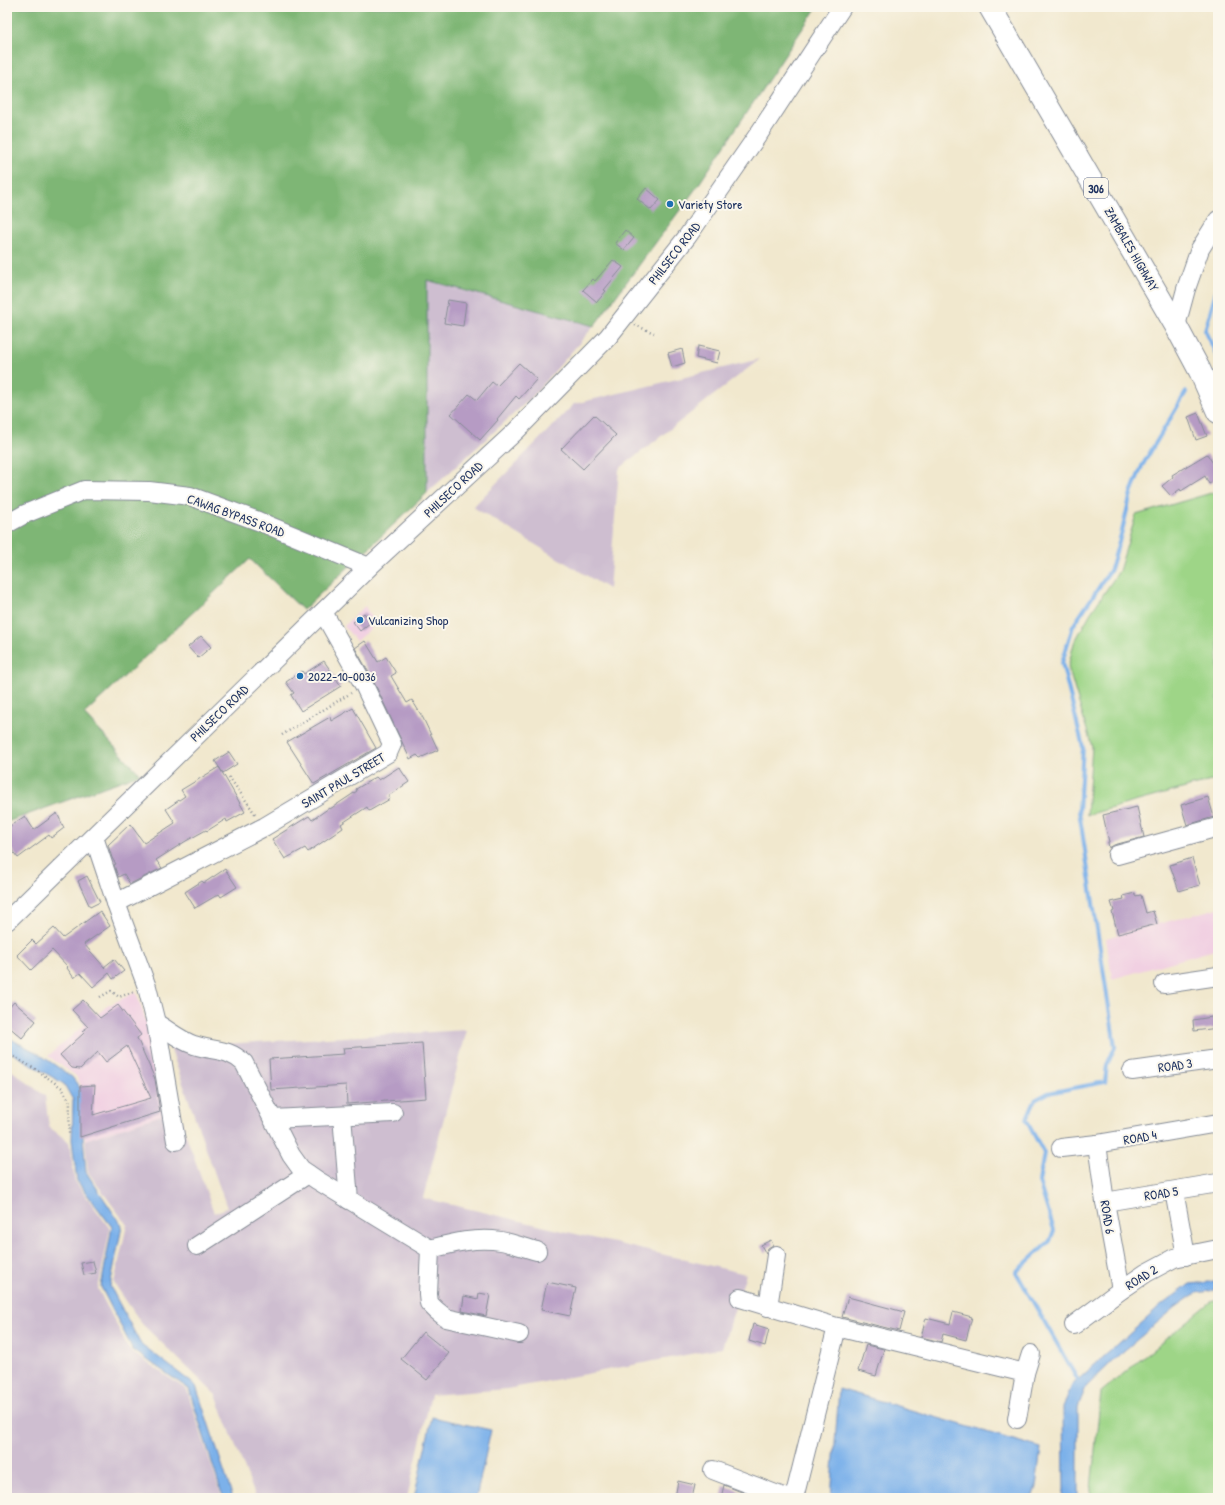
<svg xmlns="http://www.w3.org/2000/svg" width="1225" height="1505" font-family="'Patrick Hand',sans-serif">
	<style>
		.built { fill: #f1d0e2 }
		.industrial { fill: #cebed0 }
		.green { fill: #9ed587; stroke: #5c8272 }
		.forest { fill: #7eb674; stroke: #4c7269 }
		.water { fill: #7bb1ea; stroke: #4b70a4 }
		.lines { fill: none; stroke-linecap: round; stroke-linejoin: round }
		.stream { stroke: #7bb1ea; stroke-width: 4 }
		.building { fill: #b69bc4 }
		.minor-casing { stroke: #868c96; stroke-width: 20 }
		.major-casing { stroke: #868c96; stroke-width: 24 }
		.path { stroke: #868c96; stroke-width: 2.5; stroke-dasharray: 1 3; stroke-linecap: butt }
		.minor { stroke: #fff; stroke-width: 18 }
		.major { stroke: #fff; stroke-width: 22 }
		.poi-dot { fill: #1f6fb2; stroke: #fbf7ec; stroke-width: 1.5 }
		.labels { text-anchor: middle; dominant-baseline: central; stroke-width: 4; stroke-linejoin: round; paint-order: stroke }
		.shield { fill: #fbf7ec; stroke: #5e6b89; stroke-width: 1 }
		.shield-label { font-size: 12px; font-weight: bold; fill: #1b2f5e }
		.poi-label { font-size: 13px; fill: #1b2f5e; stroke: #fbf7ec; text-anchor: start }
		.street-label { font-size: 13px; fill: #1b2f5e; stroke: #fbf7ec }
	</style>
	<rect width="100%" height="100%" fill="#fbf7ec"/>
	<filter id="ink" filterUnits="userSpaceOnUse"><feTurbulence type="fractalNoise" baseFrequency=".025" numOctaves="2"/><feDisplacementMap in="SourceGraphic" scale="8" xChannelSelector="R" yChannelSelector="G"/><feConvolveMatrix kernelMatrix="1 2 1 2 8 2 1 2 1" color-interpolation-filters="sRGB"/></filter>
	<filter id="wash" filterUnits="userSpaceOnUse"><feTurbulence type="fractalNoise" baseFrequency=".012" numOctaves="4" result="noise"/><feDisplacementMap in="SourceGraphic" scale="16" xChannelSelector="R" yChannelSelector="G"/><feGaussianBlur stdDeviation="0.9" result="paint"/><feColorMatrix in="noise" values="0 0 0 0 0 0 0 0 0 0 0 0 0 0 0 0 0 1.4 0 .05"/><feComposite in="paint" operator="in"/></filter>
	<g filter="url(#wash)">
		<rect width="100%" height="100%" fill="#f1e8ce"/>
		<!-- built -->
		<g class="built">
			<path d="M365,606L375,625L356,641L344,626Z"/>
			<path d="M1218,908V949L1112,979L1106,938Z"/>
			<path d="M136,992L177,1110L85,1140L84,1091L76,1076L48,1056L107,1006Z"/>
		</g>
		<!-- industrial -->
		<g class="industrial">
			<path d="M426,280L594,326L532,397L427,493Z"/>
			<path d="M760,359L619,469L609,589L473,507L574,404Z"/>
			<path d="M467,1030L423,1198L746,1274L722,1348L507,1389L431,1395L407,1498H256L216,1395L142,1324L114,1283L127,1225L88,1172L85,1140L177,1110L214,1213L227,1208L170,1047Z"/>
			<path d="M7,1067L45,1096L49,1127L69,1142L75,1181L110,1229L98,1289L130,1351L187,1390L222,1498H7Z"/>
		</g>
		<!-- green -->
		<g class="green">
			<path d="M1218,491V779L1087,815L1092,747L1068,667L1074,643L1090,614L1119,571L1136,515Z"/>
			<path d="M1218,1300V1498H1090L1101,1392L1211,1302Z"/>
		</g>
		<!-- forest -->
		<path class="forest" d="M7,7H817L697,187L594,326L427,280V493L303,610L250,559L84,714L140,774L7,822Z"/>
		<!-- water -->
		<g class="water">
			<path d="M7,1037L39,1054L72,1077L84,1094L83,1137L86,1172L122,1226L110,1286L140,1343L196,1386L233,1498H224L221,1491L189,1389L133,1350L101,1287L112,1227L77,1181L72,1140L73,1100L64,1084L7,1050Z"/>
			<path d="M1218,1281V1290L1196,1293L1176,1307L1120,1354L1086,1387L1078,1407V1498H1063L1064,1489L1063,1407L1072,1385L1163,1304L1190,1284Z"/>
			<path d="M839,1389L1041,1448L1036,1487L1032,1498H831Z"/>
			<path d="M432,1417L491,1430L476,1498H414Z"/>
		</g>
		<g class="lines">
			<!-- stream -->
			<g class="stream">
				<path d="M1218,285L1205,331L1218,358"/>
				<path d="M1080,1384L1016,1272L1050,1241L1054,1230L1039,1182L1044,1153L1026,1120L1035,1100L1048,1093L1105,1082L1107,1065L1115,1047L1079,811L1083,747L1062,663L1073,626L1111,569L1122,531L1131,493L1142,466L1186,392"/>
			</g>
		</g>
		<g id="blocks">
			<!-- building -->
			<g class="building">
				<path d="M646,188L660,200L651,210L637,199Z"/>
				<path d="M625,230L634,238L624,250L615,243Z"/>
				<path d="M613,260L623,267L604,290L606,291L597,302L583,290L593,279L595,281Z"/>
				<path d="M448,300L466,303L463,326L444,323Z"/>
				<path d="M698,346L720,351L717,363L696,358Z"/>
				<path d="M682,349L685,363L672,367L668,353Z"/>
				<path d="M519,363L537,379L519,399L516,396L497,419L498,420L480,440L451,414L469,394L477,400L492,382L497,386Z"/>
				<path d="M1198,413L1207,436L1196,440L1188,417Z"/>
				<path d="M594,415L616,435L583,469L561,449Z"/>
				<path d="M1207,454L1218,471V479L1209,484L1205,476L1181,491L1180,489L1171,496L1162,486L1173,477L1172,475Z"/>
				<path d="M364,613L371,622L360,631L353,622Z"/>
				<path d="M201,636L211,647L198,658L188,647Z"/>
				<path d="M365,641L378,662L386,657L396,673L391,676L407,703L412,700L423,718L438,750L420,758L417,755L410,759L373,680L355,648Z"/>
				<path d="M324,661L341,686L301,711L291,695L294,693L286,682L302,671L304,674Z"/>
				<path d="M353,708L376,748L314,784L287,742L330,717L331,721Z"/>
				<path d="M229,752L237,764L223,773L215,761Z"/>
				<path d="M219,767L245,812L227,822L226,819L207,831L206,830L186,841L156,860L162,868L130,884L124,874L118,877L114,865L116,864L112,858L108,845L130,824L144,843L175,823L166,809L185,796L181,790Z"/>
				<path d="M399,767L409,782L388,796L390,799L369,811L367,807L341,824L343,828L308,852L305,848L285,859L272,839L309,816L312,820L329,808L330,809L357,791L356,789L376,777L379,780Z"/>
				<path d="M1208,797L1214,817L1187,825L1181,805Z"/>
				<path d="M1137,807L1144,837L1114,845L1109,848L1108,842H1109L1103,815Z"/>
				<path d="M57,813L64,828L51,838L49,835L18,858L7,844V828L25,816L34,830Z"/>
				<path d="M1192,858L1200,885L1179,891L1170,865Z"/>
				<path d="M225,869L237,887L221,897L219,894L195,908L185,892L202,881L204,883Z"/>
				<path d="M87,876L100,902L90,907L78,881Z"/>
				<path d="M1135,893V896L1141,895L1146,913L1153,911L1157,924L1118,934L1112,912L1114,911L1111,902L1124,899L1123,896Z"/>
				<path d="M100,911L110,926L84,944L105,968L104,967L114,959L124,971L113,979L109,973L93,987L80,973L74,978L67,968L68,967L52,950L31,970L17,955L32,940L36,944L54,928L63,938Z"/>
				<path d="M83,1000L100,1018L118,1005L141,1035L137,1038L155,1079L160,1112L80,1137V1086L95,1085L93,1115L151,1098L127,1046L106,1062L98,1052L80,1069L72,1068L60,1055L84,1033L82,1031L88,1027L72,1010Z"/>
				<path d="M14,1002L36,1021L22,1038L7,1025V1010Z"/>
				<path d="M1218,1016V1028L1194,1031L1193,1020Z"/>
				<path d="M422,1043L426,1098L347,1104L346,1085L271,1090L269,1059L344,1054L343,1048Z"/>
				<path d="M771,1240L773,1245L768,1248L766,1254L761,1245Z"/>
				<path d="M93,1261L96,1273L84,1275L81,1263Z"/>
				<path d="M547,1282L576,1288L570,1316L541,1310Z"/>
				<path d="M479,1293L490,1295L486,1316L462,1311L464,1296L478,1299Z"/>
				<path d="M848,1297L904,1312L899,1331L842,1317Z"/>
				<path d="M953,1312L972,1317L966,1340L943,1334L941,1342L921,1337L926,1318L950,1324Z"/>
				<path d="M753,1324L769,1329L765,1346L749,1341Z"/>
				<path d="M423,1332L449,1353L427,1380L401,1359Z"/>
				<path d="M866,1345L884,1349L876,1376L858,1371Z"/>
				<path d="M678,1481L695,1485L692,1498H675Z"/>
				<path d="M724,1485L744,1493L743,1498H721Z"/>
			</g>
		</g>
	</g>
	<g filter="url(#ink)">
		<use href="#blocks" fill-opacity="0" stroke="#868c96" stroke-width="1"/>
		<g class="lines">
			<!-- minor casing -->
			<g class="minor-casing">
				<g id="minor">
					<path d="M1176,326L1186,289L1200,249L1218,220"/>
					<path d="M7,524L25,514L84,490L149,491L190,496L258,521L369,567"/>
					<path d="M94,837L116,903L147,987L156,1023L176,1141"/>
					<path d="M1117,855L1218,827"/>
					<path d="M116,903L264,827L388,753L392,744L364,685L323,612"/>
					<path d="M7,921L369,567L516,431L608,337L687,237L760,132L842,7"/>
					<path d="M1164,984L1218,976"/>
					<path d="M156,1023C168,1030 181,1041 194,1045C215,1052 226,1047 244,1063L291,1155L301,1169L317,1180L430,1249L428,1294L429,1303L436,1310L446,1318L519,1334"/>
					<path d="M1132,1071L1218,1059"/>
					<path d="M342,1116L349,1200"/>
					<path d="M273,1119L393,1113"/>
					<path d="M1097,1144L1105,1202L1121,1290"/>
					<path d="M1061,1148L1097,1144L1218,1123"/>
					<path d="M1174,1191L1186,1256"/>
					<path d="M1105,1202L1218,1183"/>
					<path d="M197,1246L308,1174"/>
					<path d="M430,1249C453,1243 476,1237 501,1241C513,1243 525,1248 537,1251"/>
					<path d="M740,1298L837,1327L1025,1373L1017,1419"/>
					<path d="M768,1307L776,1255"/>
					<path d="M1074,1325L1121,1290L1146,1273L1174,1258L1218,1249"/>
					<path d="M1025,1373L1031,1354"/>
					<path d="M713,1470L786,1498"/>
					<path d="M794,1498L837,1327"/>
				</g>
			</g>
			<!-- major casing -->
			<g class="major-casing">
				<path id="major" d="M990,7L1176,326L1200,371L1218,412"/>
			</g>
			<!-- path -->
			<g class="path">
				<path d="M635,325L654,333"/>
				<path d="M282,735L351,693"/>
				<path d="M229,777L256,815"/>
				<path d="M100,997L111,991L119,997L133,992"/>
				<path d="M7,1053L37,1070L62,1088L70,1102L69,1135"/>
			</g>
			<!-- minor -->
			<use href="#minor" class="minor"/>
			<!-- major -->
			<use href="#major" class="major"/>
		</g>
	</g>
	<!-- markers -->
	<g class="poi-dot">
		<circle cx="670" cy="204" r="4"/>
		<circle cx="360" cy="620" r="4"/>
		<circle cx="300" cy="676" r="4"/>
	</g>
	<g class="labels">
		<!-- shield labels -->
		<rect class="shield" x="1084" y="178" width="24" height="20" rx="3"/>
		<g class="shield-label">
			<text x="1096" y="188">306</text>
		</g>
		<!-- poi labels -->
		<g class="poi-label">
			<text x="678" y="204">Variety Store</text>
			<text x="368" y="620">Vulcanizing Shop</text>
			<text x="308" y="676">2022-10-0036</text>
		</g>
		<!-- street labels -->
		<g class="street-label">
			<text transform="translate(1132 249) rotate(60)">ZAMBALES HIGHWAY</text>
			<text transform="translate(674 253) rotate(-52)">PHILSECO ROAD</text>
			<text transform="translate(453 489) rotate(-43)">PHILSECO ROAD</text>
			<text transform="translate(236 515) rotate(20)">CAWAG BYPASS ROAD</text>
			<text transform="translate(219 713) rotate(-44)">PHILSECO ROAD</text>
			<text transform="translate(343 780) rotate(-31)">SAINT PAUL STREET</text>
			<text transform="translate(1175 1065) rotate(-8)">ROAD 3</text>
			<text transform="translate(1140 1137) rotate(-10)">ROAD 4</text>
			<text transform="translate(1161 1193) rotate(-9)">ROAD 5</text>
			<text transform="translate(1108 1217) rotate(80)">ROAD 6</text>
			<text transform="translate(1141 1277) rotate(-32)">ROAD 2</text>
		</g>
	</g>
	<!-- margin -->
	<rect width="1225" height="1505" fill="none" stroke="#fbf7ec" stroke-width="24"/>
</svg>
